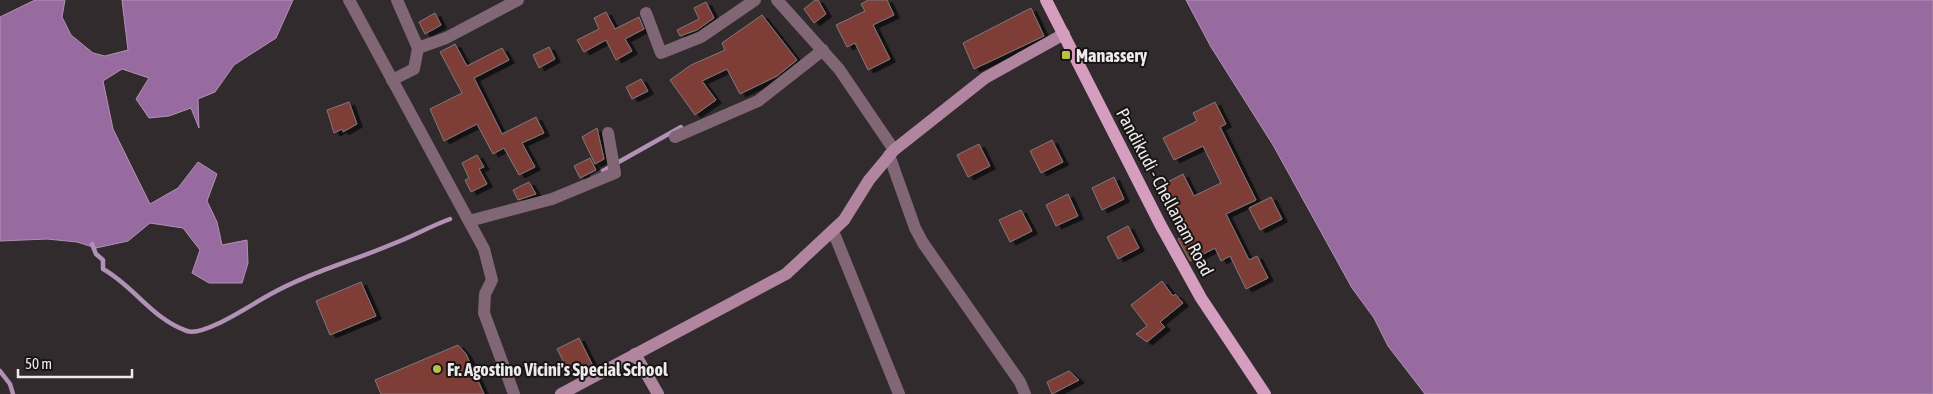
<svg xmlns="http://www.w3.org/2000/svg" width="1933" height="394" font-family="'Asap Condensed',sans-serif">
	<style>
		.water { fill: #986ba0; stroke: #b291b6 }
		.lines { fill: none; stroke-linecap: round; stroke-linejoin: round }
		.stream { stroke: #b291b6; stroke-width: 4.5 }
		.building { fill: #7f3c37; stroke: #817979; filter: url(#shadow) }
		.street { stroke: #816676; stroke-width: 12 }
		.secondary { stroke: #b1859f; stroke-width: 12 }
		.primary { stroke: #d59dbe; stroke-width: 12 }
		.poi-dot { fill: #bac045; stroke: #181515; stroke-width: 2 }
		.labels { text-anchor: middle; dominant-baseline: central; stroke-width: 4; stroke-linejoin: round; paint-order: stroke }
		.poi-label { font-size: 18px; font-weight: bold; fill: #eeeaeb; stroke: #181515; text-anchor: start }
		.street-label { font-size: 18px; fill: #eeeaeb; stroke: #181515 }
	</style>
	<defs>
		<filter id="shadow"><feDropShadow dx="5.5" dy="3" stdDeviation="0" flood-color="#0009"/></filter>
	</defs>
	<rect width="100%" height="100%" fill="#322b2d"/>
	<!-- water -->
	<g class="water">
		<path d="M35,0H65L62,17L71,35L93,53L105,56L128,50L122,0H293L276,38L234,65L215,92L198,99L199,128L191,108L169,116L149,118L136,99L149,78L122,69L103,81L113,129L150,204L178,188L198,162L217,174L207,201L217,222L222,245L247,240L248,263L242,283H209L192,273L200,250L183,228L150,223L128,241L96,248L77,242L47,239L0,241V17Z"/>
		<path d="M1186,0H1933V394H1425L1388,346L1374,318L1352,288L1273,145L1211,47Z"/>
	</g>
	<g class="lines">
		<!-- stream -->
		<g class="stream">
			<path d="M592,177L681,127"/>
			<path d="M92,244L96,254L103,260V269C134,286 152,319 187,331C204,337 252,304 269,295C308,273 353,261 395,243C413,236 431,226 450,219"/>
			<path d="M0,371L10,384L13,394"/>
		</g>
	</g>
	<!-- building -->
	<g class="building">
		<path d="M815,0H818L826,14L814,23L804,9Z"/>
		<path d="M868,0H887L894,15L873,25L890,59L868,70L855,43L847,47L836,25L865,11L861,4Z"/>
		<path d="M706,2L714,18L697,30L680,36L677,30L699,19L694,8Z"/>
		<path d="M1031,8L1044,36L974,69L963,43Z"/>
		<path d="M606,12L615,29L639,17L644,29L625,39L632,51L616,60L606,40L584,52L577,40L599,29L594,18Z"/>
		<path d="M435,13L441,25L425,34L419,22Z"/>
		<path d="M762,15L797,60L777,76L740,94L727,69L702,81L716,100L695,115L670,80L691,65L725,50L722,43Z"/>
		<path d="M455,44L467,66L502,48L509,60L474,78L502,134L536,117L544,133L522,143L535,167L519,175L504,148L493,154L477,124L444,141L430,109L462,93L440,52Z"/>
		<path d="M549,47L555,59L539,68L533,55Z"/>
		<path d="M641,79L648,91L632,99L626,87Z"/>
		<path d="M349,102L357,124L343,132L342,129L334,133L327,110Z"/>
		<path d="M1215,102L1226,124L1220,127L1256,200L1226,214L1249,260L1257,256L1268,278L1246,289L1230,256L1221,261L1215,248L1190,261L1178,239L1188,235L1174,205L1172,206L1162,185L1183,174L1194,196L1221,183L1203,146L1174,160L1163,138L1197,121L1193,113Z"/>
		<path d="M597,128L604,159L595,164L582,137Z"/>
		<path d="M1052,140L1063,162L1041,173L1030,151Z"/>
		<path d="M979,144L990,166L968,177L957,155Z"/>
		<path d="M477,155L484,167L479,169L487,184L471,192L465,180L469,178L462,163Z"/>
		<path d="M590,158L596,170L580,178L574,166Z"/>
		<path d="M1114,177L1124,199L1102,210L1092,188Z"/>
		<path d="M529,182L536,194L518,200L513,190Z"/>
		<path d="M1068,194L1078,216L1056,226L1046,205Z"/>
		<path d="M1271,197L1282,219L1260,230L1249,208Z"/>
		<path d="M1021,210L1032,231L1010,242L999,220Z"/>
		<path d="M1128,226L1139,248L1118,259L1107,237Z"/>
		<path d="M1162,281L1173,296L1175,294L1183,303L1160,322L1165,327L1147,342L1136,334L1147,326L1131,305Z"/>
		<path d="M361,282L376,316L330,335L316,301Z"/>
		<path d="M579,338L592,364L570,374L557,349Z"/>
		<path d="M458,345L466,354L484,394H381L375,380Z"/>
		<path d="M1069,371L1079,380L1052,394L1047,382Z"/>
	</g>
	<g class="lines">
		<!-- street -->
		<g class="street">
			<path d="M349,0L484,249L492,280L485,294L484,313L514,394"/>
			<path d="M397,0L418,48"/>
			<path d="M777,0L839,69L894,150"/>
			<path d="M646,13L661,53L701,37L755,0"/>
			<path d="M392,80L414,69L418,48L446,38L518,0"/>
			<path d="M675,137L758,101L823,50"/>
			<path d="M889,155L915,228L923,243L1020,382L1025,394"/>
			<path d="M469,221L552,199L615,173L608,133"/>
			<path d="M833,231L899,394"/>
		</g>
		<!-- secondary -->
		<g class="secondary">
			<path d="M635,354L658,394"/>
			<path d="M561,394L786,274L844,220L869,180L894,150L985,78L1064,34"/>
		</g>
		<!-- primary -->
		<path class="primary" d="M1046,0L1160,224L1201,298L1265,394"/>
	</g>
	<!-- markers -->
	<g class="poi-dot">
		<rect x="1061" y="50" width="10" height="10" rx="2.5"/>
		<circle cx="437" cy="369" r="5"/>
	</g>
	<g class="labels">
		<!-- poi labels -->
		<g class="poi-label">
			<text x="1076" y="55">Manassery</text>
			<text x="447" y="369">Fr. Agostino Vicini's Special School</text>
		</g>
		<!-- street labels -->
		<g class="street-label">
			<text transform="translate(1165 192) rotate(62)">Pandikudi - Chellanam Road</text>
		</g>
	</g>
	<!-- scale -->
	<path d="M18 369v8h114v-8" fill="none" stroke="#eeeaeb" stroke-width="2.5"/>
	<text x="25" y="369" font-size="15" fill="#eeeaeb" stroke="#181515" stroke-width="4" paint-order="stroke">50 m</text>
</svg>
